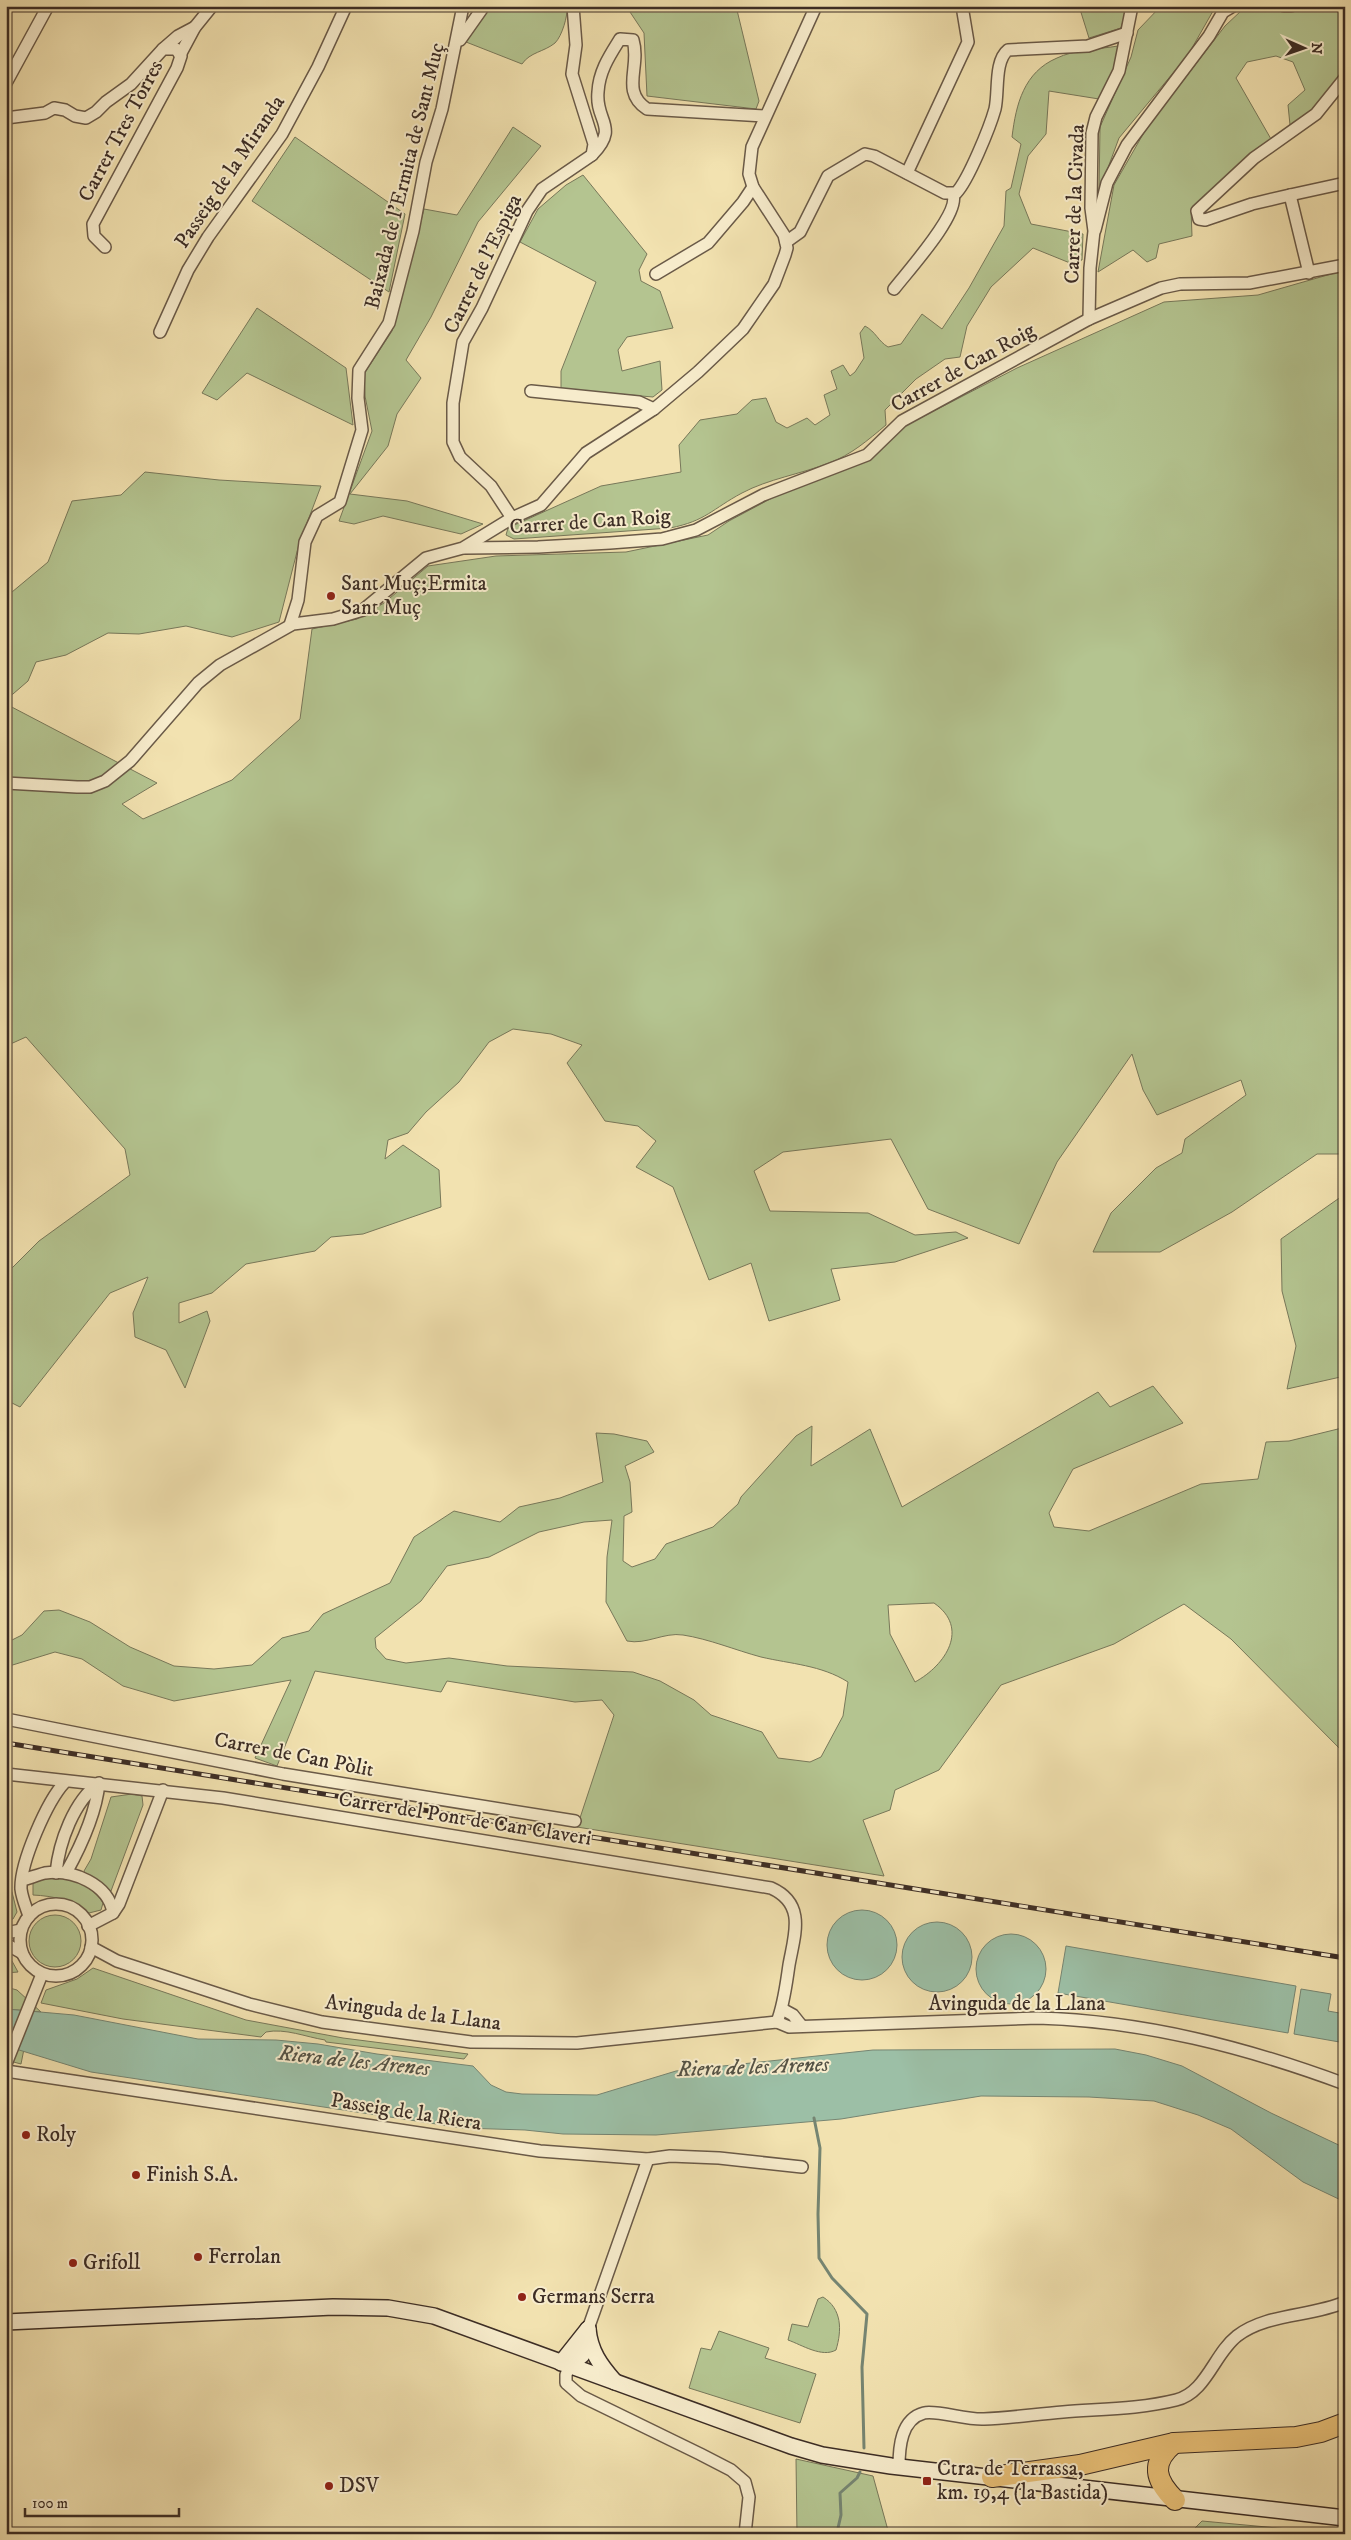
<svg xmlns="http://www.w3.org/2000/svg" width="1351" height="2540" font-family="'IM FELL DW Pica',serif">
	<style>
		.green { fill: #b4c490; stroke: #78785a; fill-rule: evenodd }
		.water { fill: #9cbfa6; stroke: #768572 }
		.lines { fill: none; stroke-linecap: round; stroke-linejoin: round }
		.stream { stroke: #768572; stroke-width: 3 }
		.minor-casing { stroke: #6a5a48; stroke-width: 14 }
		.secondary-casing { stroke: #3c2d25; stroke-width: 18 }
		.motorway-casing { stroke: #3c2d25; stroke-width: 22 }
		.minor { stroke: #f7eccc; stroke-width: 11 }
		.secondary { stroke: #f7eccc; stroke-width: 15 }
		.motorway { stroke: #e9c178; stroke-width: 20 }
		.rail-casing { stroke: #3c2d25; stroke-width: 5 }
		.rail { stroke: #f7eccc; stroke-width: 3; stroke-dasharray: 9; stroke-linecap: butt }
		.poi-dot { fill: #8f2418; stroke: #f7eccc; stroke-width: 2 }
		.labels { text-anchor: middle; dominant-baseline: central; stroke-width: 4; stroke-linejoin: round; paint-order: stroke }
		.street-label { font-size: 21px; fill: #3c2d25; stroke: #f7eccc }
		.poi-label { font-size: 21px; fill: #3c2d25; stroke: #f7eccc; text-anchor: start }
		.water-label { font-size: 22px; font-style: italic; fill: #545245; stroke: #f7eccc }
	</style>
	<rect width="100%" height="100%" fill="#f2e2b0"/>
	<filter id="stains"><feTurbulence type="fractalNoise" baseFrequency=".004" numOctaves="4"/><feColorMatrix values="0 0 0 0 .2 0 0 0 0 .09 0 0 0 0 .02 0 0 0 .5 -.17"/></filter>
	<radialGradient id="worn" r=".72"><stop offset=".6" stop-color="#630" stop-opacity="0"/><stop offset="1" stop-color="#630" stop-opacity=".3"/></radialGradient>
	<!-- green -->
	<g class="green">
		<path d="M491,6H567C568,16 562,36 555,43C544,52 530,52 522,64L466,42Z"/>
		<path d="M626,6H736L759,101L756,109L647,96L644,33Z"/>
		<path d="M1079,6H1127L1121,28L1089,38Z"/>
		<path d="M1161,6H1213V11L1188,55L1119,138L1099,192L1100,127L1131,57L1138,30Z"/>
		<path d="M1315,6H1345V70L1315,108L1290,125L1288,105L1305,90L1293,62L1276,56L1247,62L1236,78L1271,139L1191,209L1192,236L1159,244L1156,258L1147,262L1133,250L1098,272L1114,185L1146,129L1225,26L1242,10L1298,11Z"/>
		<path d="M1118,46L1113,71L1099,99L1049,91L1046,134L1028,156L1019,194L1031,224L1083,234L1082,260L1070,263L1033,248L991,287L967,326L960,357L945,359L916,379L885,410L886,425C868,440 851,455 829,463C801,474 768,479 742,493C712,509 706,521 670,528L514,539L506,535L508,528L601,486L681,472L679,445L700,420L737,414L752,400L766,398L776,422L787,428L807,418L815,425L830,415L824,395L837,389L831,371L843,365L850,376L855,372L864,358L860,333L865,326C876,332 878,341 888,347L901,344L922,314L942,329L969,288L1004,226L1006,191L1011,188L1021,144L1012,137C1016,104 1024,72 1057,58C1073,50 1100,49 1118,46Z"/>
		<path d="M513,127L541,146L478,222L431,317L406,360L421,378L397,414L388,446L350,494L407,501L483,524L461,534L383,516L354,524L339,521L372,431L365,396L364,374L392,331L424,209L457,215Z"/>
		<path d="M295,137L405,214L389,292L252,201Z"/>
		<path d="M583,175L647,254L639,270L641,281L660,291L673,328L627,337L618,350L622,371L660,361L662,390L653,397L561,389V371L596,282L520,242L538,209L566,185Z"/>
		<path d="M1345,270V1154H1317L1232,1212L1160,1252H1093L1111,1213L1156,1168L1182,1153L1185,1139L1246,1095L1241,1080L1157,1115L1143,1090L1132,1054L1057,1162L1019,1244L928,1209L891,1139L783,1152L754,1171L770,1211L868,1213L915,1235L956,1232L968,1238L895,1262L831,1269L840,1300L769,1321L751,1263L709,1280L673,1187L636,1167L656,1141L638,1126L605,1121L567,1063L582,1045L551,1034L513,1029L489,1042L459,1082L426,1112L408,1133L388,1140L385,1159L403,1145L439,1170L441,1207L363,1234L331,1237L315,1251L246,1264L212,1293L179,1303V1323L207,1311L210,1321L185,1388L166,1350L135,1337L133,1313L148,1277L110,1293L20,1407L6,1400V1274L39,1241L130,1175L125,1149L26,1037L6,1046V704L157,783L122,804L143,819L232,780L300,719L312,629L357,619L384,603L428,566L496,556L626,552L708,535L729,521L772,498L870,459L899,429L1017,368L1164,302L1258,295Z"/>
		<path d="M257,308L346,368L353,425L247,373L217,400L202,393Z"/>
		<path d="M145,472L219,480L321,486L299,544L279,622L232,637L186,626L139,634L108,633L66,655L36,662L28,681L6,700V597L48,562L72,501L121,495Z"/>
		<path d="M1345,1194V1376L1287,1389L1296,1346L1282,1291L1281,1239Z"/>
		<path d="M1153,1386L1183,1423L1073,1469L1049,1513L1054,1527L1089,1531L1201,1484L1258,1479L1266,1442L1289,1441L1342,1428L1345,1430V1754L1231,1639L1184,1604L1114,1644L1001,1685L939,1770L895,1790L890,1810L863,1820L884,1876L577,1827L614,1715L602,1700L575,1702L447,1681L441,1692L315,1671L277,1766L255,1758L291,1680L174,1701L123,1686L82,1659L55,1652L6,1667V1643L22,1635L44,1611L59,1610L90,1622L130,1647L174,1666L214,1669L252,1665L282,1638L309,1631L323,1614L390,1583L414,1537L454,1511L500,1522L519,1507L560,1498L603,1482L596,1433L614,1434L647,1441L654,1452L625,1466L630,1482L632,1512L624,1516L623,1561L632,1567L655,1559L666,1544L713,1527L738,1504L741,1497L796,1436L812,1426L811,1466L870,1429L902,1507L1098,1392L1110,1407ZM612,1520L607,1557L606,1602L627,1641C646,1645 664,1632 683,1635C709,1639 735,1650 761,1657C791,1664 821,1665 848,1682L843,1716L821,1757L810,1762L778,1758L762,1732L711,1715L694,1700L660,1681L633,1672L507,1666L449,1658L406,1663L386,1659L376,1648L375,1638L421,1601L447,1566L489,1557L539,1532L584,1522ZM934,1603C970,1628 946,1665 915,1682L890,1634L888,1605Z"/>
		<path d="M132,1794L142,1796L143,1805L111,1891L86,1875L84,1871L91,1859L111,1797Z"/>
		<path d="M57,1877C76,1880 92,1886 103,1903L101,1910L89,1913C73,1900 53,1896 33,1895V1883L39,1879Z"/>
		<path d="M8,1886L12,1892L17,1912L13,1919L6,1921Z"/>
		<circle cx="55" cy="1941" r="26"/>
		<path d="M6,1956L12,1961L18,1972L6,1973Z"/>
		<path d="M93,1968L246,2020L343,2038L468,2054L464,2059L326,2042L325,2040C306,2037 285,2028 266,2032L261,2037L123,2019L41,2003L46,1990L77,1979Z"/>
		<path d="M6,1987L17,1990L41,2012L6,2009Z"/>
		<path d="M6,2046L24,2049L21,2064L6,2060Z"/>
		<path d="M823,2297C842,2309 842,2330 836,2350C822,2358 802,2345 788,2340L792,2324L808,2327L818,2299Z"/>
		<path d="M719,2331L769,2348L765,2358L816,2374L800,2423L689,2388L701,2348L711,2350Z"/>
		<path d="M796,2459L873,2476L889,2534H797Z"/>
		<path d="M1202,2521L1342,2534H1194L1195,2528Z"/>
	</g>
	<!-- water -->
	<g class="water">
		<circle cx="862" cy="1945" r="35"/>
		<circle cx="937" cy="1957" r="35"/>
		<circle cx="1011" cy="1969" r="35"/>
		<path d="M1066,1946L1296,1986L1288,2033L1058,1993Z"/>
		<path d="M1301,1989L1331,1994L1328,2011L1345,2014V2043L1294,2034Z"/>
		<path d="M6,2009L74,2015L198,2039L276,2040L318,2044L377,2054L473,2066L491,2085L506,2092L522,2094L597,2095L676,2071L873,2050L1115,2049L1146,2055L1182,2066L1271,2113L1345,2148V2202L1303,2182L1231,2129L1198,2115L1154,2101L1089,2097L981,2096L841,2119L656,2135L563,2134L525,2130L463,2128L91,2072L6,2046Z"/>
	</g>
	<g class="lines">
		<!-- stream -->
		<g class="stream">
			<path d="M814,2118L820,2148L818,2214L819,2258L832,2278L867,2314L862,2367L864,2448"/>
			<path d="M841,2534L838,2528L841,2515L840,2493L857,2478L860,2472"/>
		</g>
		<!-- minor casing -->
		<g class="minor-casing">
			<g id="minor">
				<path d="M1284,6H1291"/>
				<path d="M460,40L484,6"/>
				<path d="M163,49L178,36L195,27"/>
				<path d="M180,55L195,27L212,6"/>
				<path d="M6,83L48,6"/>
				<path d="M6,118L45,113L54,108L65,110L75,116L86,118L96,112L106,102L131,84L163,49H176L181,56L177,68L93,224L94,236L105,247"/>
				<path d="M592,155C620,126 595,122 598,92C599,71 610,55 620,39L633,40C641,67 620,91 647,109L764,116"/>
				<path d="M907,173L968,42L962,6"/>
				<path d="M1290,195L1345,183"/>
				<path d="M1095,230L1107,183L1127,145L1209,36L1223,12L1233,6"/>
				<path d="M786,242L800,232L828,176L865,154L874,156L945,193H956C968,181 990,127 995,109C999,92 994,61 1008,50L1088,46L1127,33"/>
				<path d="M1309,273L1290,195L1252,204L1205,220L1199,219L1197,211L1254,158L1316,114L1345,78"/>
				<path d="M656,274L708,243L743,202L753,187"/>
				<path d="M894,289C907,272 960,214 953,195"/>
				<path d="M1089,319L1090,268L1094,231L1091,208L1092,133L1096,117L1119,71L1132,6"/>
				<path d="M160,332L188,270L208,237L282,134L318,67L346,6"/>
				<path d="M531,391L639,402L654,409"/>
				<path d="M512,518L491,486L460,457L453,442V403L463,342L482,308L527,211L542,189L592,155L594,144L572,74L576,45L573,6"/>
				<path d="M465,548L538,547L610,543L662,539L696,530L763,495L867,455L902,421L1089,319L1161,288L1180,284L1249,283L1345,265"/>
				<path d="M290,625L298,600L305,542L317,516L340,502L362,430L358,398L359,370L389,323L413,231L426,162L442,109L463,6"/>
				<path d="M6,783L77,787H90L105,781L130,761L198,683L220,665L293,624L333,619L363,610L426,558L463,548L512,518L541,505L586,453L654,409L698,372L743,329L774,284L785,255L787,248L784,235L753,187L749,174L752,147L816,6"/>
				<path d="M6,1719L283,1774L575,1821"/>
				<path d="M6,1774L223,1798L771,1888C807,1904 794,1936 789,1965C786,1985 784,2004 777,2022"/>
				<path d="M56,1873C59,1842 74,1801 99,1783C96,1814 81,1846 66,1873"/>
				<path d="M22,1880C30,1878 37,1875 45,1873C72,1869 109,1884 113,1913"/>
				<circle cx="56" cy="1940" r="36"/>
				<path d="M29,1916C26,1907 22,1898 21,1889C20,1863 47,1801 65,1782"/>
				<path d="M88,1926L113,1913L119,1904L163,1790"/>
				<path d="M6,1933L21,1930"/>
				<path d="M6,1944L22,1953"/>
				<path d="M91,1947L117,1961L249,2004L322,2022L471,2042L577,2043L777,2022L789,2027L1038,2018C1144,2021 1245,2047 1345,2084"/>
				<path d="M782,2009L793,2015L801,2025"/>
				<path d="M6,2064L42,1974"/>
				<path d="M6,2071L540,2151L648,2159L670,2156L719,2158L802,2167"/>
				<path d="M588,2329L648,2159"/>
				<path d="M569,2366L566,2375V2383L581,2396L700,2454L731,2470L745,2482L749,2497L745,2534"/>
				<path d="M899,2467C899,2447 901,2419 924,2413C937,2410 966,2420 984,2419C1010,2418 1037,2414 1063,2412C1100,2409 1140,2409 1176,2400C1206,2393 1214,2354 1237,2336C1267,2313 1311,2317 1345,2302"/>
			</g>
		</g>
		<!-- secondary casing -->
		<g class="secondary-casing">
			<g id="secondary">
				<path d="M6,2322L333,2307L388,2308L434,2316L791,2446L822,2455L891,2466L1345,2518"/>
				<path d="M588,2329C590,2351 600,2365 615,2382"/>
				<path d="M561,2363L588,2329"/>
				<path d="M569,2366L582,2355L589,2344"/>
			</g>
		</g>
		<!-- motorway casing -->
		<g class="motorway-casing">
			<g id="motorway">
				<path d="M1174,2443C1150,2463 1155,2480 1175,2500"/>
				<path d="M992,2477L1080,2465L1174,2443L1296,2437L1321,2432L1345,2423"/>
			</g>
		</g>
		<!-- minor -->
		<use href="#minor" class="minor"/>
		<!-- secondary -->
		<use href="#secondary" class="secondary"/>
		<!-- motorway -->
		<use href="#motorway" class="motorway"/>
		<!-- rail casing -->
		<g class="rail-casing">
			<path id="rail" d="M6,1743L1345,1958"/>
		</g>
		<!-- rail -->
		<use href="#rail" class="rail"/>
	</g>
	<!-- markers -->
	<g class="poi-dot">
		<circle cx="331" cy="596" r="5"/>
		<circle cx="26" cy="2135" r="5"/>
		<circle cx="136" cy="2175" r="5"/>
		<circle cx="198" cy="2257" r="5"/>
		<circle cx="73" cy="2263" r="5"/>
		<circle cx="522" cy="2297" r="5"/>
		<rect x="922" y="2476" width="10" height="10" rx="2.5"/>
		<circle cx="329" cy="2486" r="5"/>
	</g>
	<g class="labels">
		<!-- street labels -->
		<g class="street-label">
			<text transform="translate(121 131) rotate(-62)">Carrer Tres Torres</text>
			<text transform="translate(230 172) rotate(-56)">Passeig de la Miranda</text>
			<text transform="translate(405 176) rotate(-76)">Baixada de l'Ermita de Sant Muç</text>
			<text transform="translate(1075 204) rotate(-88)">Carrer de la Civada</text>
			<text transform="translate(483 264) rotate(-64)">Carrer de l'Espiga</text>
			<text transform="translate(963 368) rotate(-29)">Carrer de Can Roig</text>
			<text transform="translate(590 522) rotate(-4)">Carrer de Can Roig</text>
			<text transform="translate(294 1755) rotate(11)">Carrer de Can Pòlit</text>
			<text transform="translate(465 1819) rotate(9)">Carrer del Pont de Can Claveri</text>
			<text x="1017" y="2004">Avinguda de la Llana</text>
			<text transform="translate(413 2013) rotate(7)">Avinguda de la Llana</text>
			<text transform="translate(406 2112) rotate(9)">Passeig de la Riera</text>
		</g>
		<!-- poi labels -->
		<g class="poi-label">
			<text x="341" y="584">Sant Muç;Ermita<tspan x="341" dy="24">Sant Muç</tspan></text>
			<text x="36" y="2135">Roly</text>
			<text x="146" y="2175">Finish S.A.</text>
			<text x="208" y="2257">Ferrolan</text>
			<text x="83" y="2263">Grifoll</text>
			<text x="532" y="2297">Germans Serra</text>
			<text x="937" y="2469">Ctra. de Terrassa,<tspan x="937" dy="24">km. 19,4 (la Bastida)</tspan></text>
			<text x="339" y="2486">DSV</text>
		</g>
		<!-- water labels -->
		<g class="water-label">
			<text transform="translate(354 2061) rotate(6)">Riera de les Arenes</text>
			<text transform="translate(753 2067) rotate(-2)">Riera de les Arenes</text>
		</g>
	</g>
	<!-- margin -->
	<rect width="1351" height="2540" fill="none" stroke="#f2e2b0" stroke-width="25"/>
	<rect x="8" y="8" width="1336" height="2525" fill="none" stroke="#3c2d25" stroke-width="2.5"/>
	<rect x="12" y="12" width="1326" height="2515" fill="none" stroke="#3c2d25"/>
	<!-- north arrow -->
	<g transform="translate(1304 48) rotate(92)" stroke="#f7eccc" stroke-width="4" paint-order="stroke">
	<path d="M0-4L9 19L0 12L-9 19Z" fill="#3c2d25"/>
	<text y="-8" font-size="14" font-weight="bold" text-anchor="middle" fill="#3c2d25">N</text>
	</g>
	<!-- scale -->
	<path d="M25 2508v8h154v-8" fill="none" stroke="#3c2d25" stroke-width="2.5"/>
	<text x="32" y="2508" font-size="15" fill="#3c2d25" stroke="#f7eccc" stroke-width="4" paint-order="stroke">100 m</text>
	<rect width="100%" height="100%" filter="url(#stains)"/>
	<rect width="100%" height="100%" fill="url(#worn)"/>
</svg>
